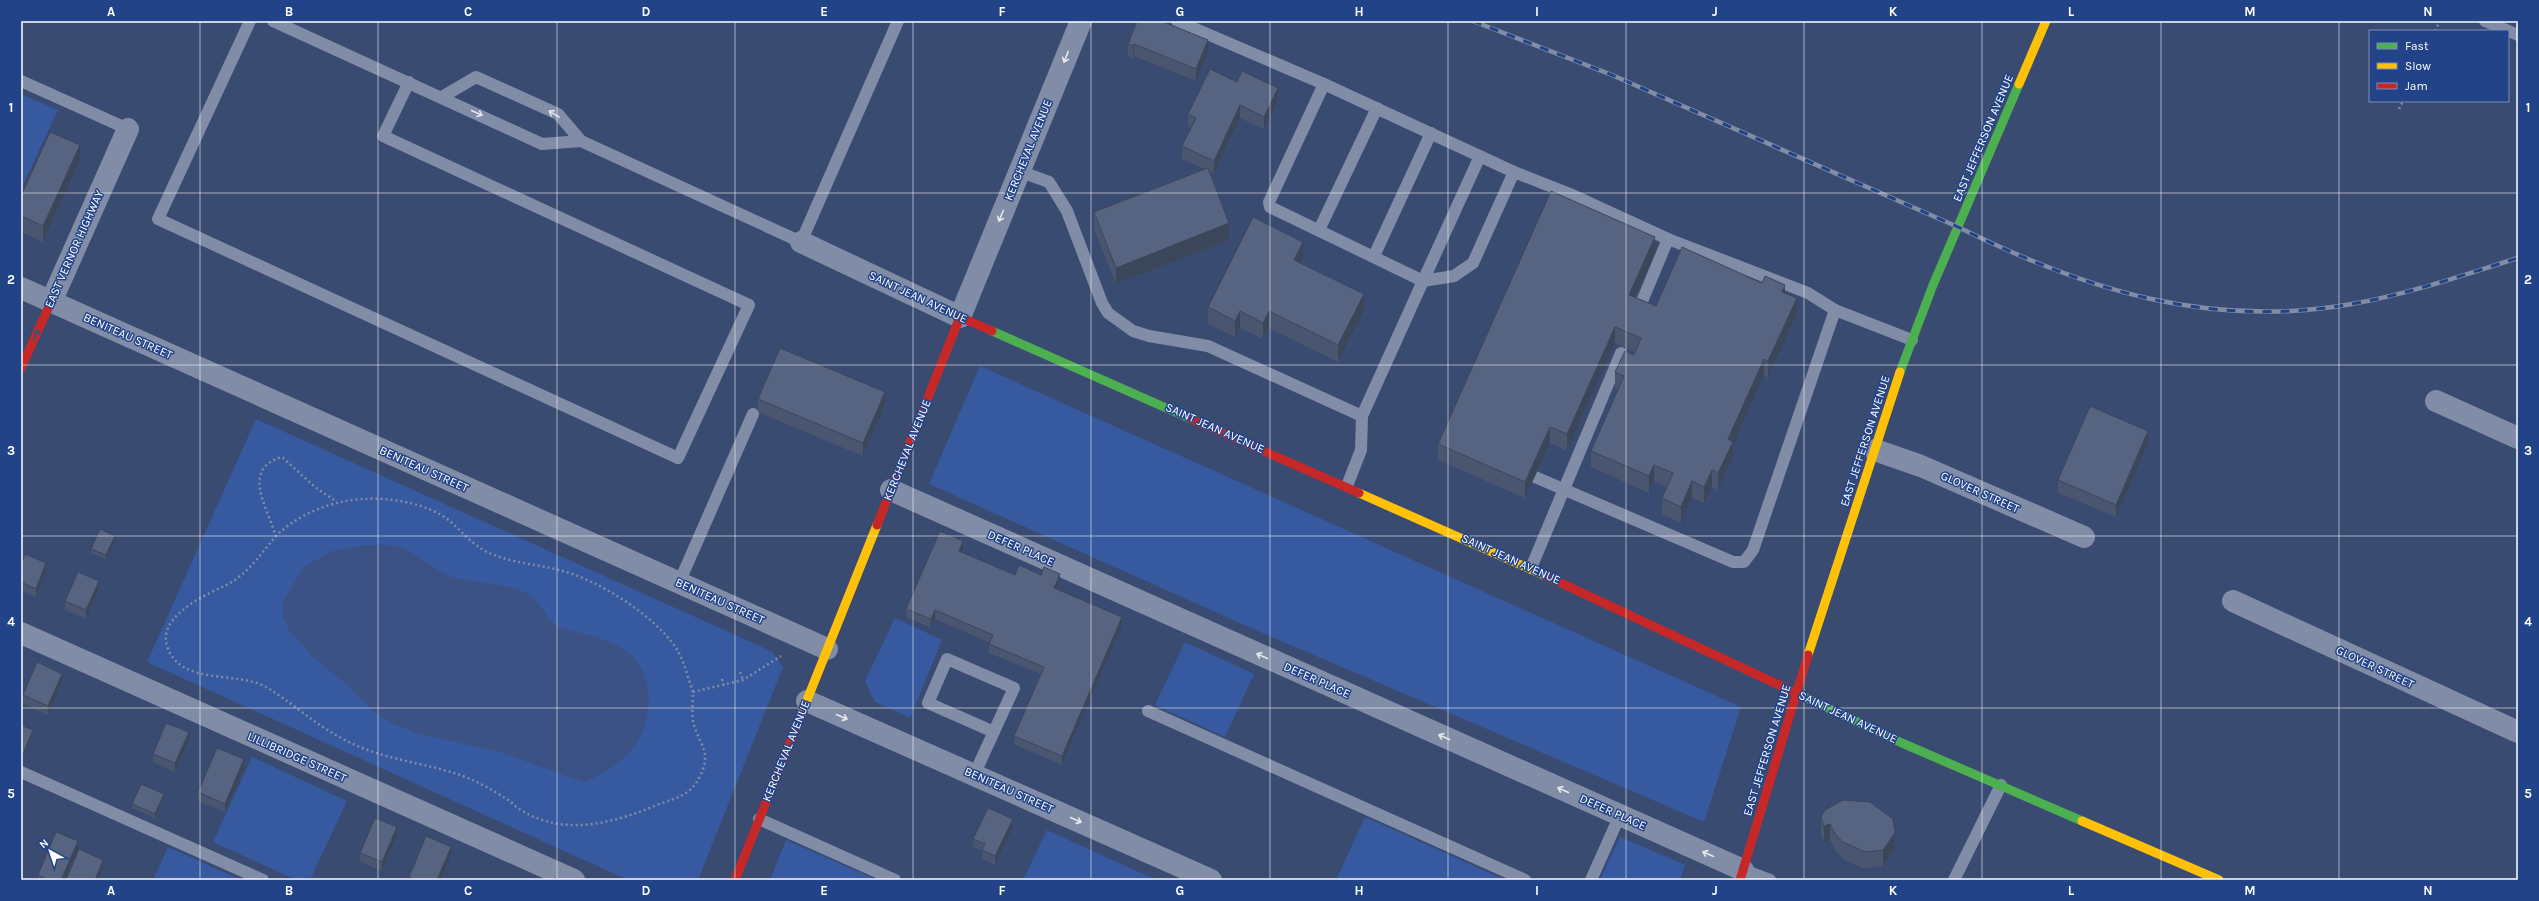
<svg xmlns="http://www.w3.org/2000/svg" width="2539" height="901" font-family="Karla,sans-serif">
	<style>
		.green { fill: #37599f }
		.water { fill: #3c5284 }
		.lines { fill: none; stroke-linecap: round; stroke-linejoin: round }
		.path { stroke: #818ca7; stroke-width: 2.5; stroke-dasharray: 2 3; stroke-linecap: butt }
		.lane { stroke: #818ca7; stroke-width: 12 }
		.street { stroke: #818ca7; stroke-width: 22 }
		.fast { stroke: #4caf50; stroke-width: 9 }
		.slow { stroke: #ffc107; stroke-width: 9 }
		.jam { stroke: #c62828; stroke-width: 9 }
		.rail-casing { stroke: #818ca5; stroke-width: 4.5 }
		.rail { stroke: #234389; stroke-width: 3; stroke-dasharray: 9; stroke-linecap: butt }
		.wall { fill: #4a5670 }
		.shaded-wall { fill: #3c465b }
		.building { fill: #566482; stroke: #3c465b }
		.oneway { stroke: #e6e8ed }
		.oneway2 { stroke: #2b597e }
		.grid { fill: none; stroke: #fff; stroke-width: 1; stroke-opacity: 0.55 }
		.labels { text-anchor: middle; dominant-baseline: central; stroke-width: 3; stroke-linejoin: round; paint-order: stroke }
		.street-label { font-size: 12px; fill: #fff; stroke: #234389 }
		.neatline { fill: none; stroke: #fff; stroke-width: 1.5 }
		.grid-label { font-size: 13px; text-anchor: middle; font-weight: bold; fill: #fff }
	</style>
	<rect width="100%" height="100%" fill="#3a4b72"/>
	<!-- green -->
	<g class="green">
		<path d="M21,94L58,110L21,189Z"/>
		<path d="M980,366L1741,707L1704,822L1251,628L929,484Z"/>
		<path d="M256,419L773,652L783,667L698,880H628L147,662Z"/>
		<path d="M895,618L942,640L910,718L875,702L865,681Z"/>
		<path d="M1185,642L1254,674L1225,737L1155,705Z"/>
		<path d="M252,757L347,801L310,880H296L213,842Z"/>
		<path d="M1365,817L1505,880H1336Z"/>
		<path d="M1047,830L1156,880H1023Z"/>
		<path d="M1620,837L1685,865L1680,880H1600Z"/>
		<path d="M786,840L877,880H770Z"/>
		<path d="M168,847L241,880H153Z"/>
	</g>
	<!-- water -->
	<path class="water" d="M366,545C375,545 386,544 396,546C416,551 432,570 452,577C477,585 509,581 531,596C543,605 546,621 560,627C581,635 602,635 623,649C638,659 646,673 648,691C653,737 624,766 584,782L499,752L416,733L393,724L377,714L344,682L312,656L289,630L283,618V601L304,567L332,551Z"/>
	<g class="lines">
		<!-- path -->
		<g class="path">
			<path d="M2435,31L2440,21"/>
			<path d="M2399,109L2403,101"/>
			<path d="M276,537C268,508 240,469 282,457L315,487L337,502"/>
			<path d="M740,672L743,680"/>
			<path d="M722,679L724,686"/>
			<path d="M693,692C688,678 684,660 676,648C654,615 597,579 559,570C535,564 511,563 487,552C472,544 463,533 451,522C425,500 374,494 341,502C318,507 293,519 276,536C264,550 254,565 240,576C231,584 221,587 210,593C192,602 159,621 167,646C180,687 239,670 268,688C295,705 318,727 347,741C382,759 420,762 457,774C473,779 491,789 505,798C511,801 515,807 521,810C564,837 614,823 657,805C676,797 690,797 700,776C712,752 700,746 694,725C691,714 693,703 693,692L743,680L781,656"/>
		</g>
		<!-- lane -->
		<g class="lane">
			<path d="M250,21L158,219L678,458L749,305L383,136L409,82"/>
			<path d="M273,21L542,144L581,141"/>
			<path d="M1177,21L1324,84L1514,172L1473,263L1454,276L1423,281L1362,416L1361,450L1347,486"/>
			<path d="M2485,21L2518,35"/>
			<path d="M21,81L128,129"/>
			<path d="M1324,84L1269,202L1270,207L1423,281L1480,156"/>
			<path d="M442,97L476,77L558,114L581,141L801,242L898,21"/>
			<path d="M1019,171L1049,182L1067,211L1102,303L1108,313L1133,331L1149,336L1208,346L1362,416"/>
			<path d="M1514,172L1570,194L1668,239L1808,293L1835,310L1912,340"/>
			<path d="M1319,230L1377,108"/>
			<path d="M1374,256L1431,133"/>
			<path d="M1638,311L1668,239"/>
			<path d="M1535,477L1733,562H1744L1753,550L1835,310"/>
			<path d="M1531,568L1621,353"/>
			<path d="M679,583L753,414"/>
			<path d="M1148,711L1525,880"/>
			<path d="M21,772L263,880"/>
			<path d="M974,775L1014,688L947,659L928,703L994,732"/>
			<path d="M759,819L895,880"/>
			<path d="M1743,870L1770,880"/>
			<path d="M1591,880L1620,815"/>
			<path d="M1954,880L2001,785"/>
		</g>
		<!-- street -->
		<g class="street">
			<path d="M801,242L960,317L1081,21"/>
			<path d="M21,288L827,649"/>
			<path d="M51,302L128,129"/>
			<path d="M2436,401L2518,438"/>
			<path d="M1875,450L1921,466L2084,537"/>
			<path d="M891,490L1743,870"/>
			<path d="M2233,601L2518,732"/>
			<path d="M21,633L574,880"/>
			<path d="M807,701L1211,880"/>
		</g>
		<!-- fast -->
		<g class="fast">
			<path d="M992,331L1191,419"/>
			<path d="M1900,372L1933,285L2019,84"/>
			<path d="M1796,693L1902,743L2082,821"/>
		</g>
		<!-- slow -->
		<g class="slow">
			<path d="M2019,84L2046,21"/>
			<path d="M1359,493L1546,576"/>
			<path d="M1808,655L1900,372"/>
			<path d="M801,715L877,525"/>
			<path d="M2082,821L2219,880"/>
		</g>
		<!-- jam -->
		<g class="jam">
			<path d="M21,368L51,302"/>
			<path d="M1191,419L1359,493"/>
			<path d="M877,525L960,317L992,331"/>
			<path d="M1546,576L1796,693"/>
			<path d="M735,880L801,715"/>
			<path d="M1740,880L1808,655"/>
		</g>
		<!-- rail casing -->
		<g class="rail-casing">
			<path id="rail" d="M1473,21L1612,75L1958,227C2085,290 2209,329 2352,304C2409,294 2463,275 2518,258"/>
		</g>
		<!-- rail -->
		<use href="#rail" class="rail"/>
	</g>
	<!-- wall -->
	<g class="wall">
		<path d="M1137,21L1208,53L1196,81L1134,56L1133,59L1128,56V44Z"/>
		<path d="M1210,69L1278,101L1264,129L1240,118L1214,174L1209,171L1229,240L1116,284L1094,229V212L1205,169L1182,159V146L1191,128L1188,127V114Z"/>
		<path d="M80,161L43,242L21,232V196Z"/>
		<path d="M1655,253L1635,298L1656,306L1785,293L1797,314L1768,378L1764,376L1733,446V458L1718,490L1712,487L1704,503L1692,498L1681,523L1662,514V498L1666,487L1654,481L1649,493L1591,467V451L1618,390L1615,389V372L1634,355L1635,352L1615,343L1567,451L1550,443L1525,498L1438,460V444Z"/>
		<path d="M1303,259L1301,263L1364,311L1338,362L1269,328L1263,339L1240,328L1235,337L1208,324V307Z"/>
		<path d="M758,399L885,405L863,456L758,412Z"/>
		<path d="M2148,444L2116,517L2058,493V480Z"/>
		<path d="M115,540L106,559L91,553V549Z"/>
		<path d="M963,550L962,553L1015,575H1041L1060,582L1058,589L1122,626L1062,765L1014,744V736L1041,674L989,653V644L990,643L935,619L931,628L906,617V609Z"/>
		<path d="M21,564L46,572L36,597L21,591Z"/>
		<path d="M99,590L86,619L65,610V601Z"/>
		<path d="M62,682L48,715L23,704V695Z"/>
		<path d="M21,725L33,734L23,758L21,757Z"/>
		<path d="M189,741L175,772L153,762V754Z"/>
		<path d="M244,768L225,812L198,801V792Z"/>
		<path d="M164,798L155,818L132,808V804Z"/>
		<path d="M1821,817L1895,850L1883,866L1865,869L1843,859L1835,850L1830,840L1824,843L1821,833Z"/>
		<path d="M1013,828L995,865L982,859V851L973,847V839Z"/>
		<path d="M397,836L382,871L360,862V853Z"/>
		<path d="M78,850L65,880H38V875Z"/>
		<path d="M451,855L441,880H409V877Z"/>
	</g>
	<!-- shaded-wall -->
	<g class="shaded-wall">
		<path d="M1208,40V53L1196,81V69Z"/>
		<path d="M1134,44V56L1133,59V46Z"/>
		<path d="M1278,88V101L1264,129V117Z"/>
		<path d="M1240,105V118L1214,174V161Z"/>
		<path d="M80,145V161L43,242V226Z"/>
		<path d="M1229,223V240L1116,284V268Z"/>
		<path d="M1655,237V253L1629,311V295Z"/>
		<path d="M1303,242V259L1294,276V260Z"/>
		<path d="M1785,285V301L1782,292Z"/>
		<path d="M1364,294V311L1338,362V345Z"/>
		<path d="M1797,298V314L1768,378V361Z"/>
		<path d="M1240,311V328L1235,337V321Z"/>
		<path d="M1269,311V328L1263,339V323Z"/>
		<path d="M1615,327V343L1567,451V434Z"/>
		<path d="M1764,359V376L1733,446V458L1718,490V473L1728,439Z"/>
		<path d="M885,392V405L863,456V443Z"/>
		<path d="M1550,427V443L1525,498V482Z"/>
		<path d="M2148,431V444L2116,517V505Z"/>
		<path d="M1654,465V481L1649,493V476Z"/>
		<path d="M1712,470V487L1704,503V487Z"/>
		<path d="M1692,481V498L1681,523V507Z"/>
		<path d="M115,536V540L106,559V555Z"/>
		<path d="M963,541V550L959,560V551Z"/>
		<path d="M46,563V572L36,597V589Z"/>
		<path d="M1060,574V582L1054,596V588Z"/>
		<path d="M99,581V590L86,619V610Z"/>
		<path d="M935,610V619L931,628V619Z"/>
		<path d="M1122,617V626L1062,765V756Z"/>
		<path d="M62,674V682L48,715V706Z"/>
		<path d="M33,730V734L23,758V754Z"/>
		<path d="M189,732V741L175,772V763Z"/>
		<path d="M244,759V768L225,812V804Z"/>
		<path d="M164,794V798L155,818V814Z"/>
		<path d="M1013,819V828L995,865V856Z"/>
		<path d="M1830,824V840L1824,843V826Z"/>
		<path d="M397,827V836L382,871V862Z"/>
		<path d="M1895,833V850L1883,866V850Z"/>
		<path d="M78,841V850L65,880H61Z"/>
		<path d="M451,847V855L441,880H437Z"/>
		<path d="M103,860V868L98,880H95Z"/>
	</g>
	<!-- building -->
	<g class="building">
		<path d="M1137,21H1161L1208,40L1196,69L1134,44L1133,46L1128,44Z"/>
		<path d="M1210,69L1237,82L1242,71L1278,88L1264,117L1240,105L1214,161L1182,146L1196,118L1188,114Z"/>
		<path d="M50,132L80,145L43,226L21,216V196Z"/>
		<path d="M1208,168L1229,223L1116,268L1094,212Z"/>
		<path d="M1551,191L1655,237L1629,295L1656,306L1682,247L1762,283L1765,276L1785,285L1782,292L1797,298L1768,361L1764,359L1728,439L1733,442L1718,473L1712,470L1704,487L1692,481L1681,507L1662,498L1673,473L1654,465L1649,476L1591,451L1624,376L1615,372L1625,351L1634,355L1641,338L1615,327L1567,434L1550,427L1525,482L1438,444Z"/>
		<path d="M1253,217L1303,242L1294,260L1364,294L1338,345L1269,311L1263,323L1240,311L1235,321L1208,307Z"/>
		<path d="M780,348L885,392L863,443L758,399Z"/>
		<path d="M2090,406L2148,431L2116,505L2058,480Z"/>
		<path d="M100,529L115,536L106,555L91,549Z"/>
		<path d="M940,531L963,541L959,551L1015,575L1019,565L1041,575L1044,567L1060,574L1054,588L1122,617L1062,756L1014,736L1044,667L989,644L993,635L935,610L931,619L906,609Z"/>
		<path d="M25,554L46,563L36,589L21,582V564Z"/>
		<path d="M78,572L99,581L86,610L65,601Z"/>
		<path d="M37,662L62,674L48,706L23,695Z"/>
		<path d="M166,723L189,732L175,763L153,754Z"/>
		<path d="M21,725L33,730L23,754L21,753Z"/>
		<path d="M217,748L244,759L225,804L198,792Z"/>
		<path d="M141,784L164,794L155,814L132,804Z"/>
		<path d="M1843,800L1870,802L1893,819L1895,833L1883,850L1865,852L1843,842L1835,834L1830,824L1824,826L1821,817L1825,810Z"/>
		<path d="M988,808L1013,819L995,856L982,850L985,844L973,839Z"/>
		<path d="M375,818L397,827L382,862L360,853Z"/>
		<path d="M56,832L78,841L61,880H49L38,875Z"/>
		<path d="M426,836L451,847L437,880H416L409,877Z"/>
		<path d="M79,849L103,860L95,880H66Z"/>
		<path d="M554,878L559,880H553Z"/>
	</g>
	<!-- one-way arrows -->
	<defs><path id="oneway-shaft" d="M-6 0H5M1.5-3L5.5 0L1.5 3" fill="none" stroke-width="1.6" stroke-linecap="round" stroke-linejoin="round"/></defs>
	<g class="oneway">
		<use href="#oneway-shaft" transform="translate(1066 57) rotate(112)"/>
		<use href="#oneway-shaft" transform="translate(477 113) rotate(25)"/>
		<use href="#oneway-shaft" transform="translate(554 114) rotate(-149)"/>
		<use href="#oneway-shaft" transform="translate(1001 216) rotate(112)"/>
		<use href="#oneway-shaft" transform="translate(1262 656) rotate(-156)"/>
		<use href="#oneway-shaft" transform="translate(842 717) rotate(24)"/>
		<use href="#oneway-shaft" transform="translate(1444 737) rotate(-156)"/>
		<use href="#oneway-shaft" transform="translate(1563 790) rotate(-156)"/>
		<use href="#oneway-shaft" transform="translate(1076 820) rotate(24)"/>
		<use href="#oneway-shaft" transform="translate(1708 854) rotate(-156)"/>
	</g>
	<use class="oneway2" href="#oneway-shaft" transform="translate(36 335) rotate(-66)"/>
	<!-- grid -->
	<path class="grid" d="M200,21V880M378,21V880M557,21V880M735,21V880M913,21V880M1091,21V880M1270,21V880M1448,21V880M1626,21V880M1804,21V880M1982,21V880M2161,21V880M2339,21V880M21,193H2518M21,365H2518M21,536H2518M21,708H2518"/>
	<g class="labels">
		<!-- street labels -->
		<g class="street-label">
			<text transform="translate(1983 138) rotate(-67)">EAST JEFFERSON AVENUE</text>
			<text transform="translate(1028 150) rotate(-68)">KERCHEVAL AVENUE</text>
			<text transform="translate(74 249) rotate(-66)">EAST VERNOR HIGHWAY</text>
			<text transform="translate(918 297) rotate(25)">SAINT JEAN AVENUE</text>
			<text transform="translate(128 336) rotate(24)">BENITEAU STREET</text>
			<text transform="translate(1215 428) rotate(24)">SAINT JEAN AVENUE</text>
			<text transform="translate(1865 441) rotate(-72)">EAST JEFFERSON AVENUE</text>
			<text transform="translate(907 450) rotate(-68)">KERCHEVAL AVENUE</text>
			<text transform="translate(424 469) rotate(24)">BENITEAU STREET</text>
			<text transform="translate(1980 492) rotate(24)">GLOVER STREET</text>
			<text transform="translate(1021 548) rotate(24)">DEFER PLACE</text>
			<text transform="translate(1511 559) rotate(24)">SAINT JEAN AVENUE</text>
			<text transform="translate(720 601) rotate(24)">BENITEAU STREET</text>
			<text transform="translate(2375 667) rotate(25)">GLOVER STREET</text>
			<text transform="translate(1317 680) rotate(24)">DEFER PLACE</text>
			<text transform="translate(1848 717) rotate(25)">SAINT JEAN AVENUE</text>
			<text transform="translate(1767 750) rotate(-73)">EAST JEFFERSON AVENUE</text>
			<text transform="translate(786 751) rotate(-68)">KERCHEVAL AVENUE</text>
			<text transform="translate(297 757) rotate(24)">LILLIBRIDGE STREET</text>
			<text transform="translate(1009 790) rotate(24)">BENITEAU STREET</text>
			<text transform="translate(1613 812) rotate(24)">DEFER PLACE</text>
		</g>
	</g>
	<!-- border -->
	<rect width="2539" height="901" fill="none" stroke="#234389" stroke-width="44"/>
	<!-- legend -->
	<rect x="2369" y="30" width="140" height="72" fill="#234389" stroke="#7b8eb8"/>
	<rect x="2377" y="43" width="20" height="6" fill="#4caf50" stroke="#7b8eb8"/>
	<text x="2405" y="50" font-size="12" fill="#ffffff">Fast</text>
	<rect x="2377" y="63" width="20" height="6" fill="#ffc107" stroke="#7b8eb8"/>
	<text x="2405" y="70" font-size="12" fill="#ffffff">Slow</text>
	<rect x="2377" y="83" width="20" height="6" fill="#c62828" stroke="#7b8eb8"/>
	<text x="2405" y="90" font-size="12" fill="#ffffff">Jam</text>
	<!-- north arrow -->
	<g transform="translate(50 851) rotate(320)" stroke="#234389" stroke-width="3" paint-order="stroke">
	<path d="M0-3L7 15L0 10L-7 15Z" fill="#ffffff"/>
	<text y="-6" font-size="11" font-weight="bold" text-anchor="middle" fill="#ffffff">N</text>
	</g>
	<rect x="22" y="22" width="2495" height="857" class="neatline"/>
	<g class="grid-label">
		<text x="111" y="16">A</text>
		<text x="289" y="16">B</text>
		<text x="468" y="16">C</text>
		<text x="646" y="16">D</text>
		<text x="824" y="16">E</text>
		<text x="1002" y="16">F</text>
		<text x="1180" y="16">G</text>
		<text x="1359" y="16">H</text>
		<text x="1537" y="16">I</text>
		<text x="1715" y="16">J</text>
		<text x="1893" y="16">K</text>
		<text x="2071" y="16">L</text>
		<text x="2250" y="16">M</text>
		<text x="2428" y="16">N</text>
		<text x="11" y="112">1</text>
		<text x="2528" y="112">1</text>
		<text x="11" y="284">2</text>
		<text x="2528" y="284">2</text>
		<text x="11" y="455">3</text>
		<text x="2528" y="455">3</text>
		<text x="11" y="626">4</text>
		<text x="2528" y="626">4</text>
		<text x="11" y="798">5</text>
		<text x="2528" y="798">5</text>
		<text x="111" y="895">A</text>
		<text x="289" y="895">B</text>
		<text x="468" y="895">C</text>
		<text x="646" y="895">D</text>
		<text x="824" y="895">E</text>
		<text x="1002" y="895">F</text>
		<text x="1180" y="895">G</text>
		<text x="1359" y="895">H</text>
		<text x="1537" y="895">I</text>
		<text x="1715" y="895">J</text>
		<text x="1893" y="895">K</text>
		<text x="2071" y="895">L</text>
		<text x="2250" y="895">M</text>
		<text x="2428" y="895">N</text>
	</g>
</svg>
